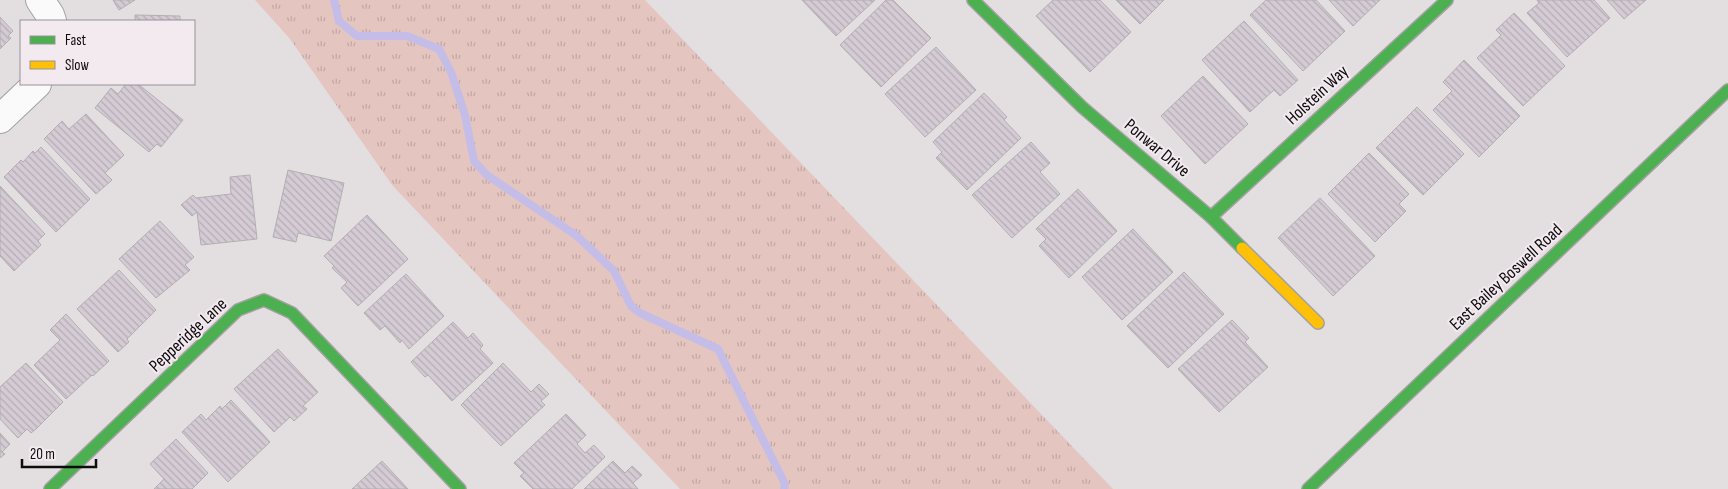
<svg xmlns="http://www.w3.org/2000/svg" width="1728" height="489" font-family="'Sofia Sans Condensed',sans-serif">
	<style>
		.grass { fill: url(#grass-tufts) }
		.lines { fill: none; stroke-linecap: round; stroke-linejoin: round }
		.stream { stroke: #c4bde8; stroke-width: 8 }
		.building { fill: url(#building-back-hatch); stroke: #b2afb1 }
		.street-casing { stroke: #a4a1a3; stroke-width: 30 }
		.fast-casing { stroke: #a4a1a3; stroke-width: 14 }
		.slow-casing { stroke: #a4a1a3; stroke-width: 14 }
		.street { stroke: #fbfafa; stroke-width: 28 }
		.fast { stroke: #4caf50; stroke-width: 11 }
		.slow { stroke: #ffc107; stroke-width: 11 }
		.labels { text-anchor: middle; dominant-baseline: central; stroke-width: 4; stroke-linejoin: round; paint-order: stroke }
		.street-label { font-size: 18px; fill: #0e0b0d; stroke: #f3eaef }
	</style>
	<defs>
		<pattern id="grass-tufts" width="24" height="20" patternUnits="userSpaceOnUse" patternTransform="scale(1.25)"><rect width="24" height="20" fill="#e5c5bf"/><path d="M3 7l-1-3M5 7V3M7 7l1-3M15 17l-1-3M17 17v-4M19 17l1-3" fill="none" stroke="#c3a8a3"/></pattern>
		<pattern id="building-back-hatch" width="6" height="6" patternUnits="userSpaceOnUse" patternTransform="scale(1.25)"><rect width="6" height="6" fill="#d4cbd5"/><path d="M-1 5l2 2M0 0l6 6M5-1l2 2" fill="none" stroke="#b5adb6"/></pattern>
	</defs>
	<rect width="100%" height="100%" fill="#e3dfe1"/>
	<!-- grass -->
	<path class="grass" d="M255,0H645L1113,489H680L392,185L290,39Z"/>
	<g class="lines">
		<!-- stream -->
		<path class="stream" d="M334,0L339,21L357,36H407L439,49L451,72L465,115L474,161L487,175L577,236L614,271L631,306L640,313L718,349L785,484L784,489"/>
	</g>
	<!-- building -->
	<g class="building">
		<path d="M113,0H135L119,10Z"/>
		<path d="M802,0H875L836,36Z"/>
		<path d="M886,0H893L931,38L881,87L840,45Z"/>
		<path d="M1053,0H1100L1131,32L1090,72L1036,16Z"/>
		<path d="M1116,0H1164L1140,24Z"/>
		<path d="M1266,0H1316L1345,31L1303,71L1250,15Z"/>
		<path d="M1329,0H1380L1353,26Z"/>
		<path d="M1537,0H1594L1610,18L1567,57L1527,13L1539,3Z"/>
		<path d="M1607,0H1646L1624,19Z"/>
		<path d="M1514,13L1565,66L1523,106L1477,58L1501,35L1496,30Z"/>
		<path d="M135,15L180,16V21H135Z"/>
		<path d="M0,17L13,31L8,36L11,38L0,49Z"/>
		<path d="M1244,21L1298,80L1280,96L1274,90L1250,112L1202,60Z"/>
		<path d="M936,47L976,90L925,137L885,94Z"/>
		<path d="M1464,60L1520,116L1479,157L1433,110L1452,91L1443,82Z"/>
		<path d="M1203,76L1248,124L1205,164L1161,116Z"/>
		<path d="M126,84H138L183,120L161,147L157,144L149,152L95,108L111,88L118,94Z"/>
		<path d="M984,93L1007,117L1004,120L1021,138L967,190L936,158L942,152L933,142Z"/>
		<path d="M1417,107L1464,154L1423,195L1376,148Z"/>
		<path d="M86,114L124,155L105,173L112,180L96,194L44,139L62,121L69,129Z"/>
		<path d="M1031,142L1050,163L1040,172L1060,194L1012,238L972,195Z"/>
		<path d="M41,147L90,199L56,232L4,177L21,160L23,162L33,151L35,153Z"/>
		<path d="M1369,153L1409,194L1399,204L1406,211L1375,242L1328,194Z"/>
		<path d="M288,170L344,183L331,241L298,233L296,242L273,237Z"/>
		<path d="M250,175L257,239L201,245L197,212L192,216L181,205L193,195L196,198L231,194L230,177Z"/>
		<path d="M0,186L45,234L38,241L41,245L14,271L0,256Z"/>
		<path d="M1078,189L1117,231L1069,278L1039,246L1046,239L1036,229Z"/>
		<path d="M1320,198L1375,256L1333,296L1278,238Z"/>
		<path d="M367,215L408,259L358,306L341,288L347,282L332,268L334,266L324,256Z"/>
		<path d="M160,221L194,257L185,265L190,270L156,298L119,259Z"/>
		<path d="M1133,229L1173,272L1122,320L1082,277Z"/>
		<path d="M119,270L156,310L127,339L129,342L118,352L77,309Z"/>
		<path d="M1184,272L1224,314L1168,368L1127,326Z"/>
		<path d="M406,274L444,316L409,349L402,340L400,343L385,326L380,330L364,313Z"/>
		<path d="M66,314L109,361L93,376L92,375L66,399L34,365L60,340L50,330Z"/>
		<path d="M1232,320L1249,338L1245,342L1268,367L1219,412L1178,369Z"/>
		<path d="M453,322L468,338L473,333L483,345L480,349L493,363L452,401L428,375L425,377L411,362Z"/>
		<path d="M278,349L318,392L303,406L307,409L294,421L290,417L274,432L234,389Z"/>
		<path d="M26,363L63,402L36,429L31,433L27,429L18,438L0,419V387Z"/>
		<path d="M503,363L531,392L539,384L549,394L541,401L545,405L501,446L461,405Z"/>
		<path d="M231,400L270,442L228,482L182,432L201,414L206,420L220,406L222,409Z"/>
		<path d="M566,414L586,435L577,444L585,453L594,445L605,457L572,489H533L520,476L524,473L514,463Z"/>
		<path d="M0,433L10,444L2,452L5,454L0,458Z"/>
		<path d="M176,439L208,473L192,489H154L164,479L150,464Z"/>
		<path d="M382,461L408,489H352Z"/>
		<path d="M613,461L625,473L632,466L642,475L633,483L638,489H584Z"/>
	</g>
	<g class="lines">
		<!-- street casing -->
		<g class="street-casing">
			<g id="street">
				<path d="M40,0L50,15L52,21"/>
				<path d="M0,119L37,84"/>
			</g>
		</g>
		<!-- fast casing -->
		<g class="fast-casing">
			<g id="fast">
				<path d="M973,0L1082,107L1211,217L1242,248"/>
				<path d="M1211,217L1447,0"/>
				<path d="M50,489L238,310L264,300L292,313L460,489"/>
				<path d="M1308,489L1728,90"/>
			</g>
		</g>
		<!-- slow casing -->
		<g class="slow-casing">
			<path id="slow" d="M1242,248L1318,323"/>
		</g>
		<!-- street -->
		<use href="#street" class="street"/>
		<!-- fast -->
		<use href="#fast" class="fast"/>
		<!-- slow -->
		<use href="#slow" class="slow"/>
	</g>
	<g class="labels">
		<!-- street labels -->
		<g class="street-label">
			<text transform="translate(1317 95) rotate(-43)">Holstein Way</text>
			<text transform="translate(1157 148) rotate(40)">Ponwar Drive</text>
			<text transform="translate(1506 277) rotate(-43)">East Bailey Boswell Road</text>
			<text transform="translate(188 335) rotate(-43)">Pepperidge Lane</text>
		</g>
	</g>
	<!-- legend -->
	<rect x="20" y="20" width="175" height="65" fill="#f3eaef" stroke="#979195"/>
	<rect x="30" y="36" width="25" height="8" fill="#4caf50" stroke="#979195"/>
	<text x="65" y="45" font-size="15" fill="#0e0b0d">Fast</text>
	<rect x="30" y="61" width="25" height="8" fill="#ffc107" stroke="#979195"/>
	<text x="65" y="70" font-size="15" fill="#0e0b0d">Slow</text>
	<!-- scale -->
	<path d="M22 459v8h74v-8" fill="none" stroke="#0e0b0d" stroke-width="2.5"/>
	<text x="30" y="459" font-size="15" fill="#0e0b0d" stroke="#f3eaef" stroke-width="4" paint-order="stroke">20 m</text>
</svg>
